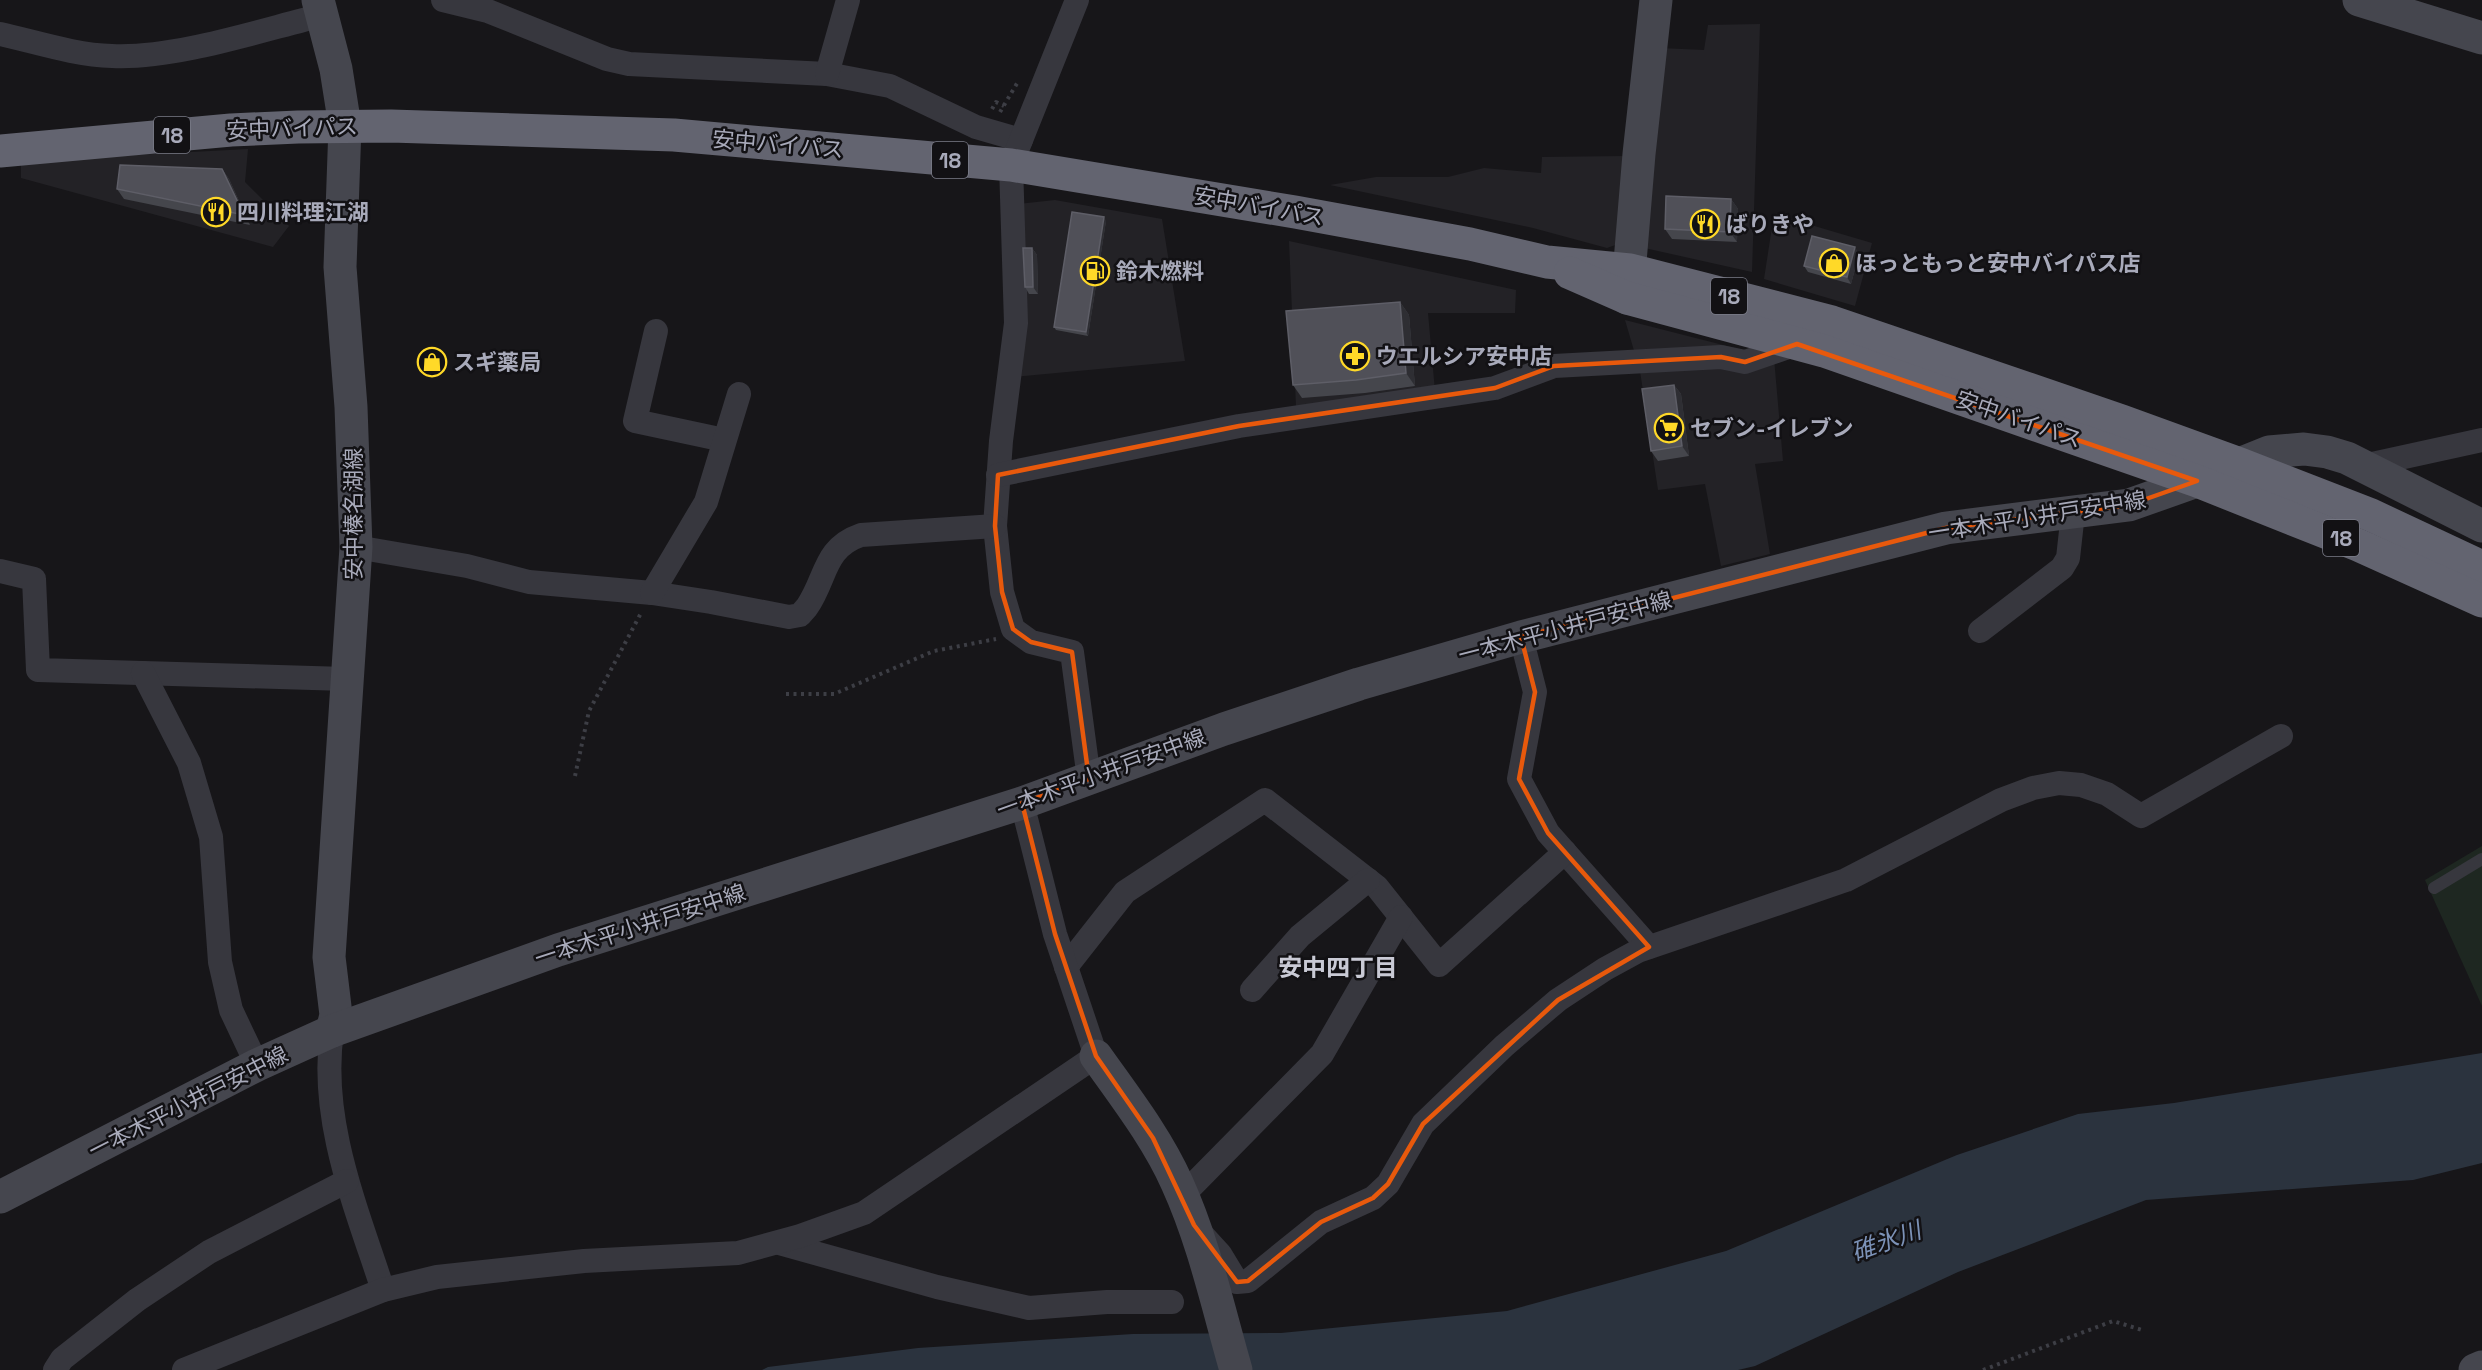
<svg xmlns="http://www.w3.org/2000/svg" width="2482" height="1370" font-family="'Space Grotesk','Noto Sans JP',sans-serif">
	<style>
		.built { fill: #232226 }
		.green { fill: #1e2721 }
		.water { fill: #2b333e }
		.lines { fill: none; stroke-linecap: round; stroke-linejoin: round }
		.path { stroke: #3d3e45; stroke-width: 4; stroke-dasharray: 3 4.5; stroke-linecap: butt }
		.lane { stroke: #37373e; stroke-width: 12 }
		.street { stroke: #37373e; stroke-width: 24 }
		.secondary { stroke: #45464e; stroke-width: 33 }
		.highway { stroke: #636470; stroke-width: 33 }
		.wall { fill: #45464c }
		.shaded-wall { fill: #2e2e33 }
		.building { fill: #505058; stroke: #5e5e67; stroke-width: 1.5 }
		.marked { fill: none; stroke: #e8590c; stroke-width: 4.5; stroke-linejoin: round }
		.labels { text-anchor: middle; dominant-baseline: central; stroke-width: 5; stroke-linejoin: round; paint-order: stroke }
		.shield { fill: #121114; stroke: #7b7c88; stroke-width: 1.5 }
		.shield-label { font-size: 21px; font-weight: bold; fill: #a8aaba }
		.street-label { font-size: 22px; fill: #a8aaba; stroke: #121114 }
		.poi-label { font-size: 22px; font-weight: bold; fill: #a8aaba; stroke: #121114; text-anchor: start }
		.neighbourhood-label { font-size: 24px; font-weight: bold; fill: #c9cad5; stroke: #121114 }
		.water-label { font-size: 24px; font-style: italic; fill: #7c92b7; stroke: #121114 }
	</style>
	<rect width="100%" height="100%" fill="#171619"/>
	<!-- built -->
	<g class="built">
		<path d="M1760,24L1752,272L1640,247L1660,48L1704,50L1708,25Z"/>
		<path d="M248,149L245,182L289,226L273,247L21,178V161Z"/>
		<path d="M1625,156L1618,244L1607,248L1533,228L1330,185L1376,177H1448L1484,168L1541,173L1542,157Z"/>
		<path d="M1055,200L1162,219L1185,361L1012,377L1018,204Z"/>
		<path d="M1774,214L1872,243L1855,306L1764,279Z"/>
		<path d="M1289,241L1516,290L1515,313H1428L1435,391L1296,407Z"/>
		<path d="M1625,320L1774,358L1783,461L1755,464L1770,554L1721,566L1705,484L1658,490L1640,371Z"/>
	</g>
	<!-- green -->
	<path class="green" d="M2482,846V1006L2425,880Z"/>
	<!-- water -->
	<path class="water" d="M2482,1053V1163L2413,1180L2146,1200L1958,1272L1755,1366L1738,1370H762L768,1367L918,1348L1133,1334L1281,1333L1507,1311L1726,1251L1957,1155L2078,1114L2174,1103Z"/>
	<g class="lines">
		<!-- path -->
		<g class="path">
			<path d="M992,109L996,102L1004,106"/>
			<path d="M1000,112L1019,80"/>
			<path d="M786,694H834L934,651L996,639"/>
			<path d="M575,776L589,711L641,613"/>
			<path d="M1983,1370L2113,1321L2142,1330"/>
		</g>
		<!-- lane -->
		<path class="lane" d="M2434,888L2482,859"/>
		<!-- street -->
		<g class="street">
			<path d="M443,0L488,11L607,59L629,64L827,74L890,86L976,127L1021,140"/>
			<path d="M1077,0L1011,165L1016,323L1001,441L995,526L1002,592L1013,629L1031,642L1072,652L1089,779"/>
			<path d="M0,34C36,42 75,55 112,56C175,59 261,30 323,15"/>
			<path d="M827,74L848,0"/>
			<path d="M656,331L635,421L724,440"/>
			<path d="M2363,466L2482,440"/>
			<path d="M998,475L1239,426L1495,388L1554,366L1721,357L1745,362L1797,344"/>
			<path d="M356,547L467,566L529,582L652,593L711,602L789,617L800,615L807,607C827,578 823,548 861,535L995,526"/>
			<path d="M0,571L34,579L38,670L346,679"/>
			<path d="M652,593L706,502L739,394"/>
			<path d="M1980,631L2062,568L2068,558L2073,513"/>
			<path d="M1521,637L1535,692L1519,779L1548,833L1649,947"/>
			<path d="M143,673L189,763L211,837L220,962L231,1010L257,1065"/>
			<path d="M1066,967L1125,892L1265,800L1377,887L1439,965L1565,852"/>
			<path d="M1252,990L1300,936L1368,880"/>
			<path d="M332,1031C319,1120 356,1207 383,1290"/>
			<path d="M1182,1196L1322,1054L1401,917"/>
			<path d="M1199,1231L1220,1254L1237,1282L1248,1281L1321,1222L1373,1198L1388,1184L1423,1124L1504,1046L1558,1000L1605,969L1638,951L1846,880L2001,800L2033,788L2059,783L2081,785L2107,794L2141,816L2281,736"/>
			<path d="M779,1243L937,1287L1029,1308L1107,1302H1172"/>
			<path d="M55,1370L62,1359L137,1300L209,1252L347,1181"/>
			<path d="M184,1370L383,1290L437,1277L584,1261L738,1253L800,1236L864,1213L1096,1056L1055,934L1022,803"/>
		</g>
		<!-- secondary -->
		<g class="secondary">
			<path d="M318,0L336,69L345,126L340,267L351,407L356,547L329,957L336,1015L332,1031"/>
			<path d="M2359,0L2482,38"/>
			<path d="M1627,298L1639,154L1656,0"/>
			<path d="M1096,1056C1125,1097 1157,1138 1177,1183C1204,1242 1218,1308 1236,1370"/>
			<path d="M0,1197L257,1065L332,1031L558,950L1022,803L1224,729L1359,684L1521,637L1946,528L2129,505L2197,481L2269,452L2304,449L2327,452L2347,458L2482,526"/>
			<path d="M2475,1370L2482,1367"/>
		</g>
		<!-- highway -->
		<g class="highway">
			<path d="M0,151L231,130L298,127L391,126L674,135L1011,165L1295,212L1470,244L1547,262L1630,270L1832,322L2122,421L2240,464L2371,515L2482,567"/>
			<path d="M1570,273L1627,298L1824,351L2197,481L2358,545L2482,601"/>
		</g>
	</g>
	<!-- wall -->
	<g class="wall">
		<path d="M222,169L229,179L250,225L124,199L117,189Z"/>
		<path d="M1731,199L1738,209L1737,242L1672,239L1665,229Z"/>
		<path d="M1106,221L1088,336L1056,330L1054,327Z"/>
		<path d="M1032,248L1037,255L1038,294H1029L1025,287Z"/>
		<path d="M1859,254L1851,284L1808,272L1804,266Z"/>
		<path d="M1400,302L1409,315L1415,386L1365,393L1302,398L1293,385Z"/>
		<path d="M1674,385L1681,394L1689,456L1658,461L1651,451Z"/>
	</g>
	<!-- shaded-wall -->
	<g class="shaded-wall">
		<path d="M222,169L229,179L250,225L244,215Z"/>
		<path d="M1731,199L1738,209L1737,242L1730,232Z"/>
		<path d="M1104,217L1106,221L1088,336L1086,332Z"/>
		<path d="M1855,247L1859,254L1851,284L1847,277Z"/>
		<path d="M1032,248L1037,255L1038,294L1033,287Z"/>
		<path d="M1400,302L1409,315L1415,386L1406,373Z"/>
		<path d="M1674,385L1681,394L1689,456L1682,446Z"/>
	</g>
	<!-- building -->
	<g class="building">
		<path d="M120,165L222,169L244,215L117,189Z"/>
		<path d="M1666,196L1731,199L1730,232L1665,229Z"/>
		<path d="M1072,212L1104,217L1086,332L1054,327Z"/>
		<path d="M1812,236L1855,247L1847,277L1804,266Z"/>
		<path d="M1023,248H1032L1033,287H1025Z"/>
		<path d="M1400,302L1406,373L1356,380L1293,385L1286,311Z"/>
		<path d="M1674,385L1682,446L1651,451L1642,389Z"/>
	</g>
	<!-- marked area -->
	<path class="marked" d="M1797,344L2197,481L2129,505L1946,528L1521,637L1535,692L1519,779L1548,833L1649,947L1558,1000L1423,1124L1388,1184L1373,1198L1321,1222L1248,1281L1237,1282L1194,1225L1153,1138L1096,1056L1055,934L1022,803L1089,779L1072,652L1031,642L1013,629L1002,592L995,526L998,475L1239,426L1495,388L1554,366L1721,357L1745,362Z"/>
	<!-- icons -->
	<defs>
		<g id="restaurant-ring" transform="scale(1.5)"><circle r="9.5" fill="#121114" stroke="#ffd928" stroke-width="1.5"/><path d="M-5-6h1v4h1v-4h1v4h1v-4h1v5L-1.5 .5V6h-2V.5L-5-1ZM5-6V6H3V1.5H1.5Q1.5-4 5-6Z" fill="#ffd928"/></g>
		<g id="shop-ring" transform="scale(1.5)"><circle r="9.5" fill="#121114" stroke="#ffd928" stroke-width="1.5"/><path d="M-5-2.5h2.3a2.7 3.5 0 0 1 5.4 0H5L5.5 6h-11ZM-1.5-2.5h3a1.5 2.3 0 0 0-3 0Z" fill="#ffd928"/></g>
		<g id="fuel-ring" transform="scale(1.5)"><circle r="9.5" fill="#121114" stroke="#ffd928" stroke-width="1.5"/><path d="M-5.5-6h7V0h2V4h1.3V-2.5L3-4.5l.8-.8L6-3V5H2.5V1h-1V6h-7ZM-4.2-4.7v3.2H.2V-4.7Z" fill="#ffd928"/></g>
		<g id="pharmacy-ring" transform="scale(1.5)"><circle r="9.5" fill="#121114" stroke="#ffd928" stroke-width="1.5"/><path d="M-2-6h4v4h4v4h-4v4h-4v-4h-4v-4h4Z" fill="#ffd928"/></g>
		<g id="supermarket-ring" transform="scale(1.5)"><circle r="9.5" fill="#121114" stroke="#ffd928" stroke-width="1.5"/><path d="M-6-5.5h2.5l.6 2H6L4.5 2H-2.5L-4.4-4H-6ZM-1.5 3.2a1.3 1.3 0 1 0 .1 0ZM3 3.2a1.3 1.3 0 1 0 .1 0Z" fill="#ffd928"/></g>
	</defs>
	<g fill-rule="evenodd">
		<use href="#restaurant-ring" x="216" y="212"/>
		<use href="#restaurant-ring" x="1705" y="224"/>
		<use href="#shop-ring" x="1834" y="263"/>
		<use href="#fuel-ring" x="1095" y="271"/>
		<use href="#pharmacy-ring" x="1355" y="356"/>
		<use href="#shop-ring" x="432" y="362"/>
		<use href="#supermarket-ring" x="1669" y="428"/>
	</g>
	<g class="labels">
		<!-- shield labels -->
		<g class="shield">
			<rect x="154" y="117" width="36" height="36" rx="4.5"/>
			<rect x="932" y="142" width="36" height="36" rx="4.5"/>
			<rect x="1711" y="278" width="36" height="36" rx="4.5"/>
			<rect x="2323" y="520" width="36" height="36" rx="4.5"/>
		</g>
		<g class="shield-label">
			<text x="172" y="135">18</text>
			<text x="950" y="160">18</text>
			<text x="1729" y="296">18</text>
			<text x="2341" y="538">18</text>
		</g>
		<!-- street labels -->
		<g class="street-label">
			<text transform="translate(292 128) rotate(-2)">安中バイパス</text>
			<text transform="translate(778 144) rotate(5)">安中バイパス</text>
			<text transform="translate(1259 206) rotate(10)">安中バイパス</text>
			<text transform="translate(2019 419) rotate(19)">安中バイパス</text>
			<text transform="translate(353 514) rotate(-90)">安中榛名湖線</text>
			<text transform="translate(2037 516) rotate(-9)">一本木平小井戸安中線</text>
			<text transform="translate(1565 627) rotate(-15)">一本木平小井戸安中線</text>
			<text transform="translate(1101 773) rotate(-20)">一本木平小井戸安中線</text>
			<text transform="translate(640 925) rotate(-18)">一本木平小井戸安中線</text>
			<text transform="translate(188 1102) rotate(-27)">一本木平小井戸安中線</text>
		</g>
		<!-- poi labels -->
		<g class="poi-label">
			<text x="237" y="212">四川料理江湖</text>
			<text x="1726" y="224">ばりきや</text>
			<text x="1855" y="263">ほっともっと安中バイパス店</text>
			<text x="1116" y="271">鈴木燃料</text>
			<text x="1376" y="356">ウエルシア安中店</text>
			<text x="453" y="362">スギ薬局</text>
			<text x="1690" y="428">セブン-イレブン</text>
		</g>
		<!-- neighbourhood labels -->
		<g class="neighbourhood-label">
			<text x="1338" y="967">安中四丁目</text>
		</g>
		<!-- water labels -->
		<g class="water-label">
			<text transform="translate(1886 1241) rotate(-20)">碓氷川</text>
		</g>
	</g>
</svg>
